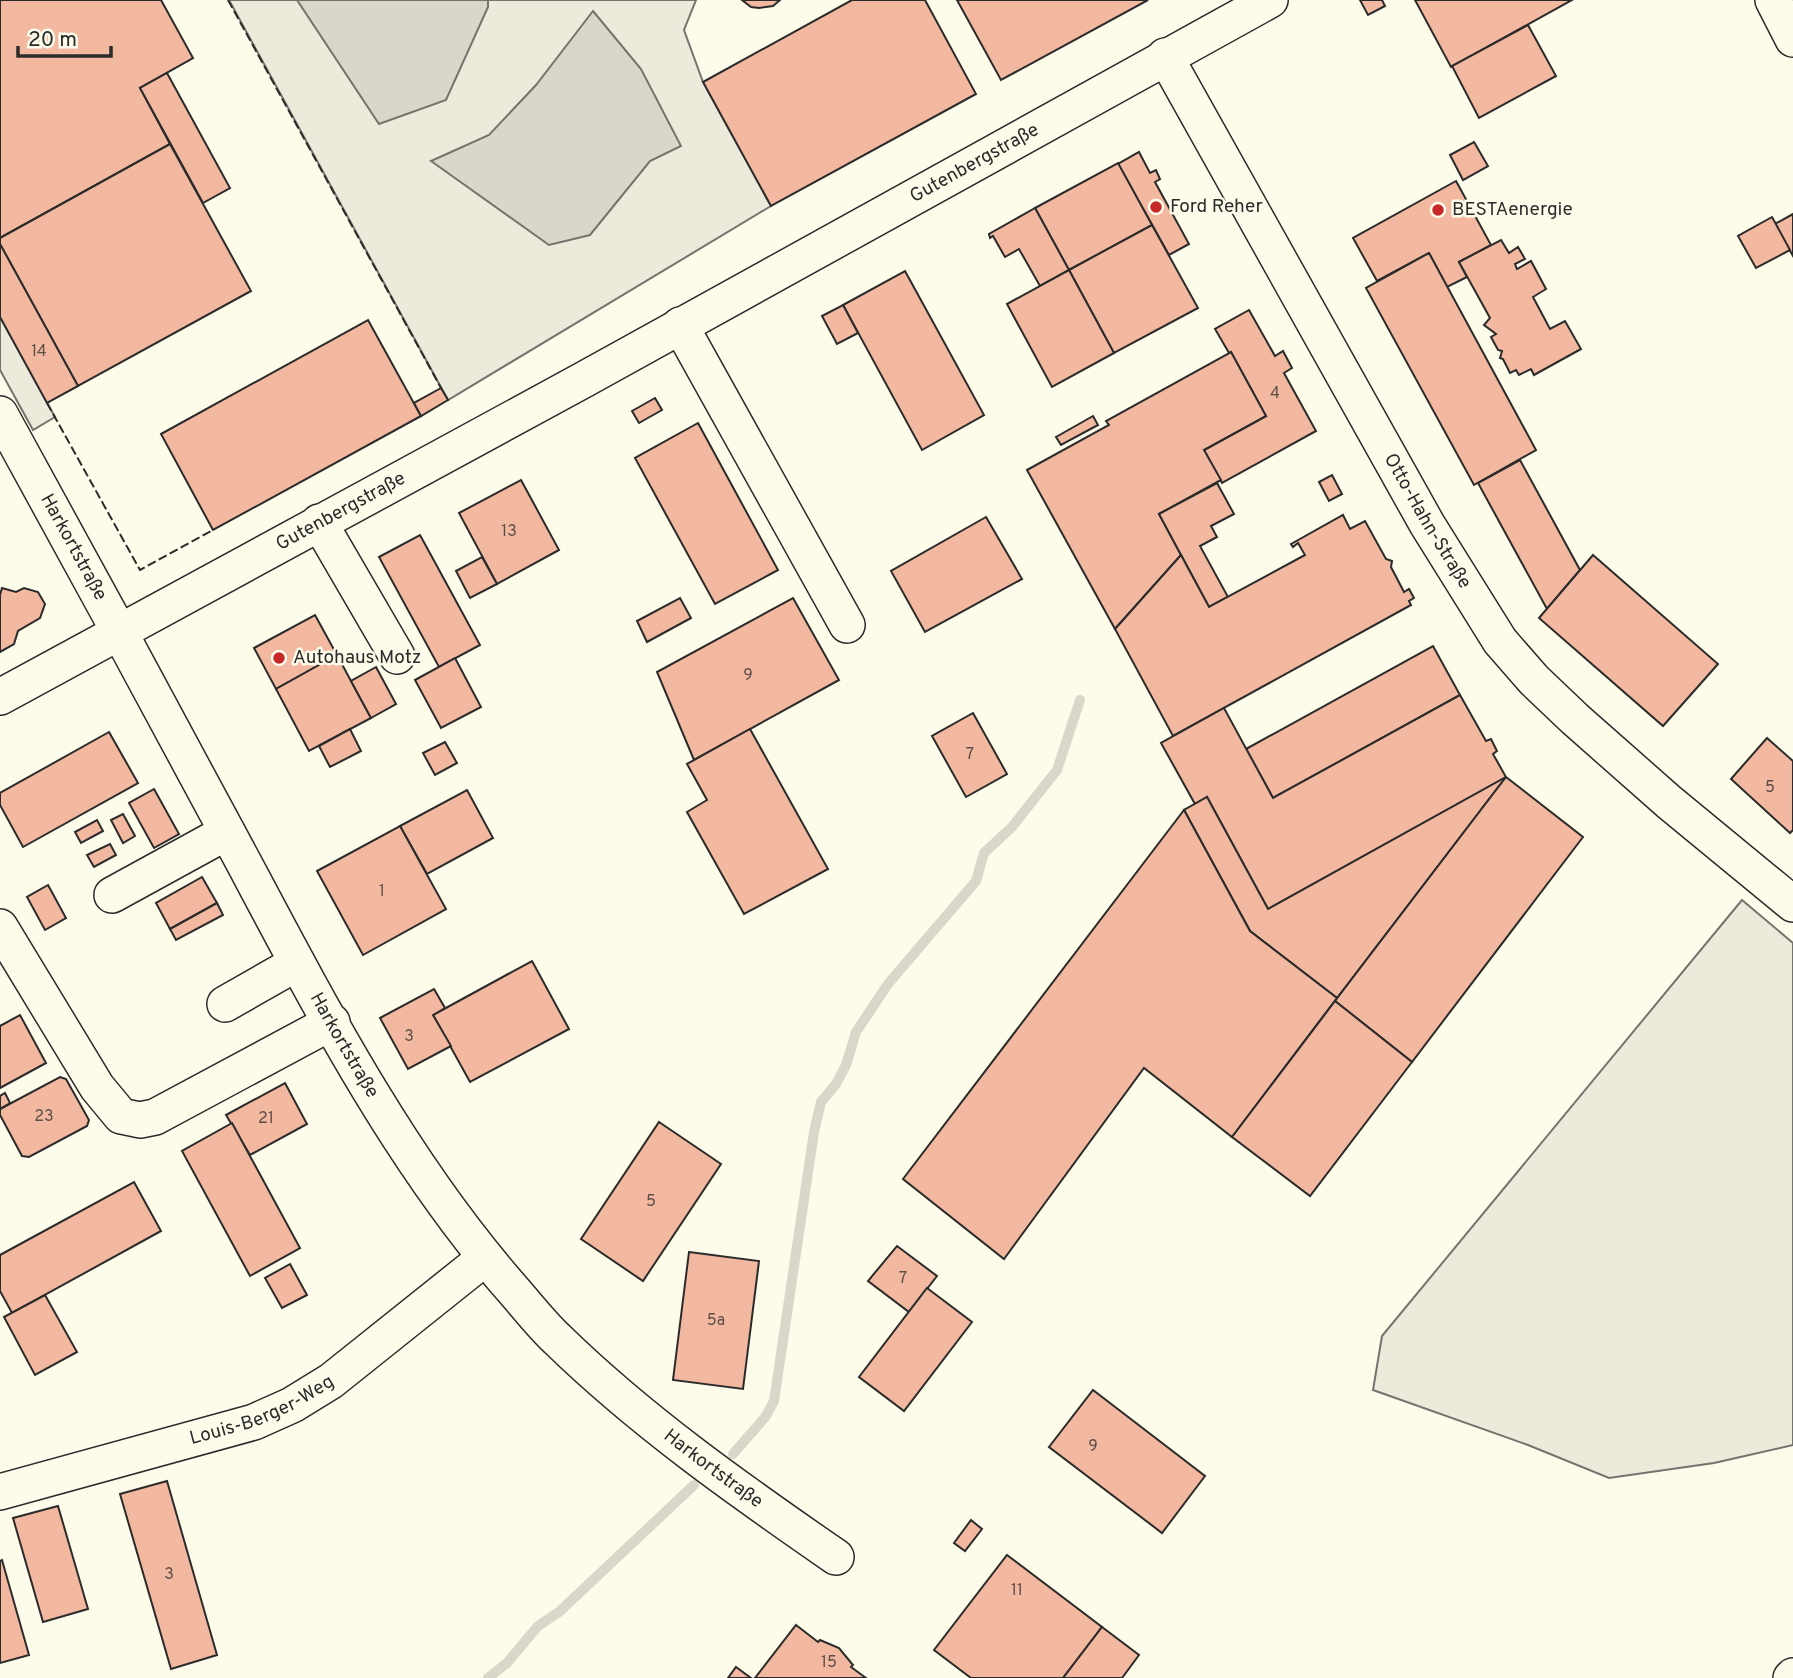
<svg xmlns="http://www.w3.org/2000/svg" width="1793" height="1678" font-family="Overpass,sans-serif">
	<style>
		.green { fill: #ecebdb; stroke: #74746e; stroke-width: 2 }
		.parking { fill: #eceadb; stroke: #74746e; stroke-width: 2 }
		.water { fill: #d8d7c9; stroke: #74746e; stroke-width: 2 }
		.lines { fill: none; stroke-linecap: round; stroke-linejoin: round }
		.stream { stroke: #d8d7c9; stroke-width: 10 }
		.building { fill: #f2b8a0; stroke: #2b2b2b; stroke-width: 2 }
		.minor-casing { stroke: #2b2b2b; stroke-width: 38 }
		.minor { stroke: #fdfbea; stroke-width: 35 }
		.fence { stroke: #2b2b2b; stroke-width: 2; stroke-dasharray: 9 3.5; stroke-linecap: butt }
		.poi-dot { fill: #c62828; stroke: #fdfbea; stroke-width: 2.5 }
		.labels { text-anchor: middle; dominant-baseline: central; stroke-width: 5; stroke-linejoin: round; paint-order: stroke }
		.number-label { font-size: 16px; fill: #5d4e48 }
		.street-label { font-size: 19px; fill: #2b2b2b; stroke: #fdfbea }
		.poi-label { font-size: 19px; fill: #2b2b2b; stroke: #fdfbea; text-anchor: start }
	</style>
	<rect width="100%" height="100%" fill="#fdfbea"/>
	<!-- green -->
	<g class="green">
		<path d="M229,0H696L684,30L703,82L771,206L448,400Z"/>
		<path d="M1742,900L1793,943V1445L1714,1463L1609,1478L1528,1445L1373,1390L1382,1336Z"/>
	</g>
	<!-- parking -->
	<path class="parking" d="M0,317L55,417L33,430L0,370Z"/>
	<!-- water -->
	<g class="water">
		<path d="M297,0H488V7L446,100L379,124Z"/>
		<path d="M593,11L641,69L681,146L650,161L590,235L549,245L431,161L489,135L536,85Z"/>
	</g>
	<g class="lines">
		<!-- stream -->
		<g class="stream">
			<path d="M733,1454L766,1416L774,1401L814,1132L821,1102L836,1084L846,1065L856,1032L888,984L976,881L984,853L1012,827L1057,770L1080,700"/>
			<path d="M488,1678L507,1663L538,1626L559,1612L694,1485"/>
		</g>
	</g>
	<!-- building -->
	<g class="building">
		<path d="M0,0H161L193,58L140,88L170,144L0,238Z"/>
		<path d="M742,0H780L773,6L759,8L751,7Z"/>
		<path d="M852,0H925L976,94L771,206L703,82Z"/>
		<path d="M957,0H1148L1001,80Z"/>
		<path d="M1360,0H1382L1385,6L1368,15Z"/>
		<path d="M1415,0H1572L1451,67Z"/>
		<path d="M1528,25L1556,76L1479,118L1452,66Z"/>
		<path d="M167,73L230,188L203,203L140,88Z"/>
		<path d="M1474,142L1488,166L1463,180L1450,155Z"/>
		<path d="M170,144L251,291L78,386L0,244V238Z"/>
		<path d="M1139,152L1150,173L1156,170L1160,179L1155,182L1189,244L1169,255L1118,164Z"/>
		<path d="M1118,163L1152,225L1069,270L1035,208Z"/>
		<path d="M1456,181L1491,245L1459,262L1467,277L1447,287L1429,253L1377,281L1353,238Z"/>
		<path d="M1035,208L1069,270L1040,286L1019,249L1005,257L993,236L990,238L989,234Z"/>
		<path d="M1793,214V256L1775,224Z"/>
		<path d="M1772,217L1790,250L1756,268L1738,236Z"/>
		<path d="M1152,225L1198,308L1114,353L1069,270Z"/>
		<path d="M1501,240L1509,253L1518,247L1525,259L1515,264L1517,269L1531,261L1546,289L1533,297L1550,329L1565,321L1581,349L1534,375L1531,369L1519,375L1516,370L1510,373L1503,359L1500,358L1502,351L1498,350L1491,337L1496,334L1484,325L1490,318L1459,262Z"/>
		<path d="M0,244L78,386L47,403L0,317Z"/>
		<path d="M1429,253L1536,450L1474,485L1366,288Z"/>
		<path d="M1069,270L1114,353L1052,387L1007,304Z"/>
		<path d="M905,271L984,415L922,450L843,305Z"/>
		<path d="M843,305L858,333L837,344L822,316Z"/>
		<path d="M1249,310L1275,356L1283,351L1292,368L1284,373L1316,431L1222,483L1204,450L1266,416L1231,352L1229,353L1215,329Z"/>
		<path d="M368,320L421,416L213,530L161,434Z"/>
		<path d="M1231,352L1266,416L1204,450L1221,480L1159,514L1181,555L1115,629L1027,470L1109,425L1106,421Z"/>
		<path d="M441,388L448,400L421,416L414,403Z"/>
		<path d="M655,398L662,410L639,423L632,411Z"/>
		<path d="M1093,416L1098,425L1061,445L1056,437Z"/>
		<path d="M698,423L778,570L715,604L635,458Z"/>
		<path d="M1520,460L1580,570L1547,609L1478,483Z"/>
		<path d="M1332,475L1342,494L1329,501L1319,482Z"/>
		<path d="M521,480L559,550L497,584L459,513Z"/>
		<path d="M1217,483L1234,514L1211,526L1217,537L1200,546L1228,597L1209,607L1159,514Z"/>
		<path d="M1343,515L1350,529L1365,521L1386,559L1392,561L1391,567L1404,592L1409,589L1414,598L1409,601L1411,605L1173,736L1115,629L1181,555L1209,607L1305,555L1298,543L1293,547L1291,544Z"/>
		<path d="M986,517L1022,579L925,632L891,571Z"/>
		<path d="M420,535L480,645L439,667L379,557Z"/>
		<path d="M1593,555L1718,664L1663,726L1539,618Z"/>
		<path d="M482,557L497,584L470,598L456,571Z"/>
		<path d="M2,588L16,592L24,588L38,592L45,604L40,618L18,631L14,644L0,652V595Z"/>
		<path d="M680,598L691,618L647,642L637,621Z"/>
		<path d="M793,598L839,680L694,760L657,672Z"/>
		<path d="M315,615L337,655L276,689L254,648Z"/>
		<path d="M1433,646L1460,695L1273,798L1246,749Z"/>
		<path d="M337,655L371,718L309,751L276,689Z"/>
		<path d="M455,658L481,707L441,728L415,680Z"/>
		<path d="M376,667L396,704L371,718L351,681Z"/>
		<path d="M1460,695L1486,741L1491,739L1497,751L1493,754L1506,777L1268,909L1207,797L1195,804L1161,743L1224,708L1273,798Z"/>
		<path d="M973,713L1007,774L966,797L932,736Z"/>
		<path d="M350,729L361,751L330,767L319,746Z"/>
		<path d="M750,729L828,869L744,914L687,812L707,800L687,764Z"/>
		<path d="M109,732L138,783L23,847L0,805V793Z"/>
		<path d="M1767,738L1793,761V830L1790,833L1731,779Z"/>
		<path d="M445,742L457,763L435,775L423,753Z"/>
		<path d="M1506,777L1337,998L1250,931L1184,810L1207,797L1268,909Z"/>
		<path d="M1506,777L1583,837L1412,1062L1335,1001Z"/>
		<path d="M154,789L179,834L154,848L129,803Z"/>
		<path d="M467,790L493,838L427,874L400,826Z"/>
		<path d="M1184,810L1250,931L1337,998L1232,1137L1144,1068L1004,1259L903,1179Z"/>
		<path d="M123,814L135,836L123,843L111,820Z"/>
		<path d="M97,820L103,831L81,843L75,832Z"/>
		<path d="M400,826L446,909L363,955L317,871Z"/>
		<path d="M110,844L116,855L94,867L87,855Z"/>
		<path d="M202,877L217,903L170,929L156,903Z"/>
		<path d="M48,885L66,918L45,930L27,897Z"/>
		<path d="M217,903L223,915L176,940L170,929Z"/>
		<path d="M532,961L569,1029L470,1082L433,1015Z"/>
		<path d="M434,989L445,1008L433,1015L451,1046L408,1069L380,1018Z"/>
		<path d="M1335,1001L1412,1062L1310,1196L1232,1137Z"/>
		<path d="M20,1015L46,1063L0,1088V1026Z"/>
		<path d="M60,1077L66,1079L89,1120L87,1126L29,1157L22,1156L0,1115V1109Z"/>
		<path d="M285,1083L307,1124L250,1155L226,1115Z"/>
		<path d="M5,1093L10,1103L0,1109V1096Z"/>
		<path d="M659,1122L721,1164L643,1281L581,1239Z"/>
		<path d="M232,1123L300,1248L250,1276L182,1151Z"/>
		<path d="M134,1182L161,1231L12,1313L0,1291V1255Z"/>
		<path d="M897,1246L937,1276L909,1312L868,1281Z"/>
		<path d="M689,1252L759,1261L743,1389L673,1380Z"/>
		<path d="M290,1264L307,1295L282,1308L265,1278Z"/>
		<path d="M927,1288L972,1322L904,1411L859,1377Z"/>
		<path d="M45,1295L77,1352L35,1375L4,1317Z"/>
		<path d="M1093,1390L1205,1476L1162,1533L1049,1447Z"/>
		<path d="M167,1481L217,1655L171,1669L120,1494Z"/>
		<path d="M58,1506L88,1609L43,1622L13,1518Z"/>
		<path d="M971,1520L982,1529L965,1551L954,1543Z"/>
		<path d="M1007,1555L1102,1627L1063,1678H971L934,1650Z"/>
		<path d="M2,1560L29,1655L0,1663V1561Z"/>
		<path d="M796,1625L818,1642L820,1640L839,1648L853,1665L851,1667L866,1678H755Z"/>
		<path d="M1102,1627L1139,1655L1122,1678H1063Z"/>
		<path d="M736,1667L751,1678H728Z"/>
	</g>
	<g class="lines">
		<!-- minor casing -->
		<g class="minor-casing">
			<g id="minor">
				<path d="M1773,0L1793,39"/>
				<path id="s1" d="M1165,56L1427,524L1500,641L1534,680L1575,719L1669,802L1793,904"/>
				<path d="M680,325L847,625"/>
				<path id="s2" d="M0,414C83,564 164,714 245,865C323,1012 403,1165 514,1291C528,1307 542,1325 557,1339C641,1421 739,1490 836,1557"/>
				<path d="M319,522L397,656"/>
				<path id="s3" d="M0,697L585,379L1270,0"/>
				<path d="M112,895L227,832"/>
				<path d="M0,927L97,1087L121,1116L140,1120L155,1117L332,1022"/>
				<path d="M225,1004L297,963"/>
				<path id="s4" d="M0,1492L254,1422L292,1405L331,1381L485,1258"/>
				<path d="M1791,1678L1793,1676"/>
			</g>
		</g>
		<!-- minor -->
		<use href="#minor" class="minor"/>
		<!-- fence -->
		<g class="fence">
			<path d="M228,0L441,388"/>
			<path d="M47,403L140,570L213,530"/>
		</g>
	</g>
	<!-- markers -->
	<g class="poi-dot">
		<circle cx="1156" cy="207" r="7"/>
		<circle cx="1438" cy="210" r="7"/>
		<circle cx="279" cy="658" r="7"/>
	</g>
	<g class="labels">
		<!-- number labels -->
		<g class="number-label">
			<text x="39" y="352">14</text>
			<text x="1275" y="394">4</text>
			<text x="509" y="532">13</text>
			<text x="748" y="676">9</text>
			<text x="970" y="755">7</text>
			<text x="1770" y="788">5</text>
			<text x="382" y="892">1</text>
			<text x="409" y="1037">3</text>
			<text x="44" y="1117">23</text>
			<text x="266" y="1119">21</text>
			<text x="651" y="1202">5</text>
			<text x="903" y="1279">7</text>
			<text x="716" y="1321">5a</text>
			<text x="1093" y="1447">9</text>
			<text x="169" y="1575">3</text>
			<text x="1017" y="1591">11</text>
			<text x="829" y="1663">15</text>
		</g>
		<!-- street labels -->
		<g class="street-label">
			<text stroke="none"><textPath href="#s3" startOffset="1111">Gutenbergstraße</textPath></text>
			<text stroke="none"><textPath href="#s3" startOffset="388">Gutenbergstraße</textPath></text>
			<text stroke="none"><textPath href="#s1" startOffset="534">Otto-Hahn-Straße</textPath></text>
			<text stroke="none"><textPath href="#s2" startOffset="152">Harkortstraße</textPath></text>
			<text stroke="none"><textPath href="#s2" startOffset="719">Harkortstraße</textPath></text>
			<text stroke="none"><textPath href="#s4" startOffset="275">Louis-Berger-Weg</textPath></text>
			<text stroke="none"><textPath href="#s2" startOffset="1286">Harkortstraße</textPath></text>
		</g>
		<!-- poi labels -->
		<g class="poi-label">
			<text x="1170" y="207">Ford Reher</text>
			<text x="1452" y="210">BESTAenergie</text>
			<text x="293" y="658">Autohaus Motz</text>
		</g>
	</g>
	<!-- scale -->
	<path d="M18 46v10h93v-10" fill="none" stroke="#2b2b2b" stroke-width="3.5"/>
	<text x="28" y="46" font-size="21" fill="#2b2b2b" stroke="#fdfbea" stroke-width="5" paint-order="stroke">20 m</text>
</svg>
